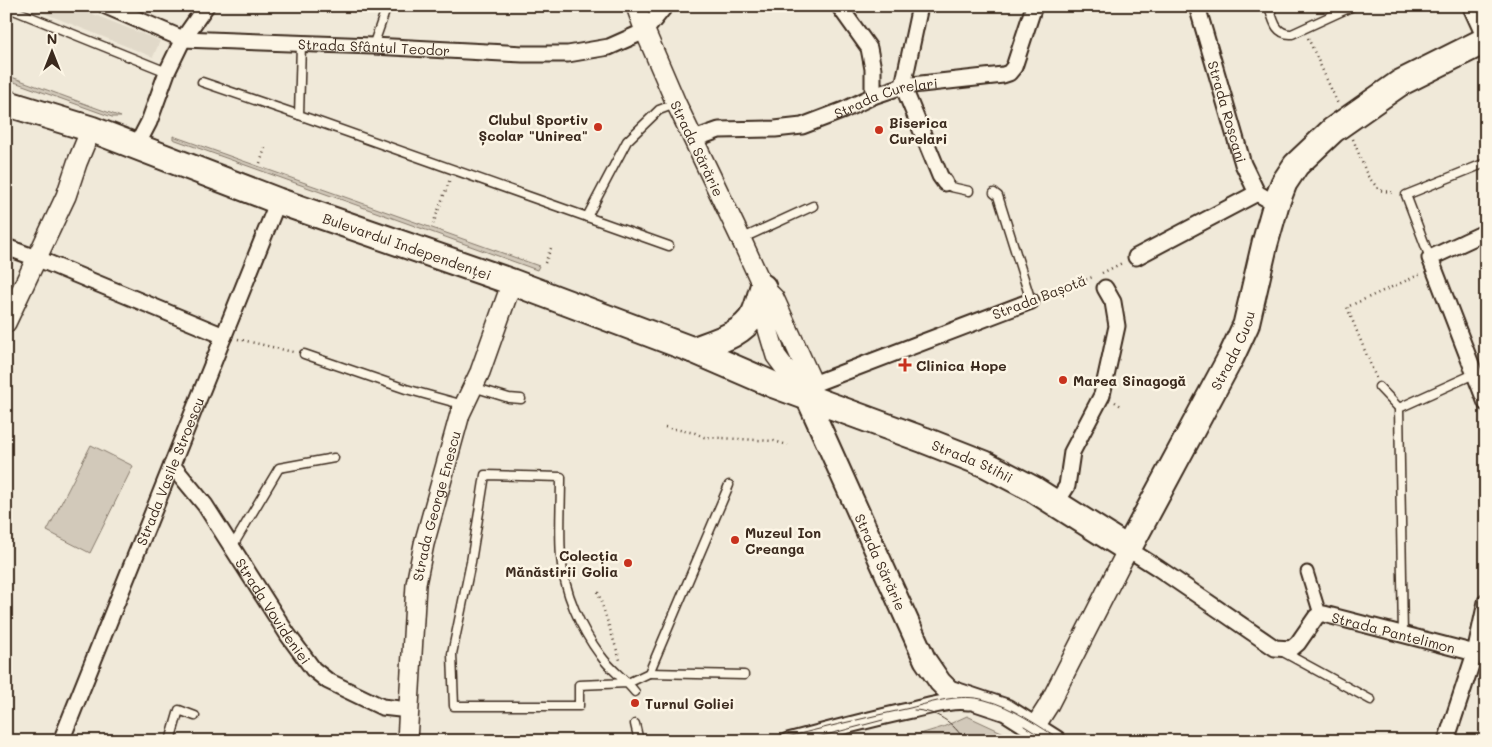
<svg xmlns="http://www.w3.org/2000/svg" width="1492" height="747" font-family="Mali,sans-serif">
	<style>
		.built { fill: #e1d9c9 }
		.green { fill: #d2c9ba; stroke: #867a6c }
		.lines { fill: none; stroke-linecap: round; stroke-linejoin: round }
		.service-casing { stroke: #3b2a1e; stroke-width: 11 }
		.pedestrian-casing { stroke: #3b2a1e; stroke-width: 15 }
		.minor-casing { stroke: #3b2a1e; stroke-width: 19 }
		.tertiary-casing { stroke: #3b2a1e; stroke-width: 22 }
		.secondary-casing { stroke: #3b2a1e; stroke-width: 25 }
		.primary-casing { stroke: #3b2a1e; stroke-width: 29 }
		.path { stroke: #3b2a1e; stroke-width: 2.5; stroke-dasharray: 1 4; stroke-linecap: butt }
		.service { stroke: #fcf5e5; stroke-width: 8 }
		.pedestrian { stroke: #fcf5e5; stroke-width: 11 }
		.minor { stroke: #fcf5e5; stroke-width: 15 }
		.tertiary { stroke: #fcf5e5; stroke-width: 19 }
		.secondary { stroke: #fcf5e5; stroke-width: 21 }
		.primary { stroke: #fcf5e5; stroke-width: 25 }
		.tram { stroke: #3b2a1e; stroke-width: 1 }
		.poi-dot { fill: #c8321e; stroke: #fcf5e5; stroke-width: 2 }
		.labels { text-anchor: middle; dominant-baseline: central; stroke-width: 5; stroke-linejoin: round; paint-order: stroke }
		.street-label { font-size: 14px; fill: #3b2a1e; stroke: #fcf5e5 }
		.poi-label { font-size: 14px; font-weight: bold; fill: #3b2a1e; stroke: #fcf5e5; text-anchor: start }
	</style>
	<rect width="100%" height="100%" fill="#f0e9d9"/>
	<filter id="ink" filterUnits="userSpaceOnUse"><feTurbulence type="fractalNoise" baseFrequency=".02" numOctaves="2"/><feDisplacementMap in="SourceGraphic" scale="10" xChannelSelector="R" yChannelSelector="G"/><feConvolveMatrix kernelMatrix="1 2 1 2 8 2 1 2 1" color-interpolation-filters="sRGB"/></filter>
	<g filter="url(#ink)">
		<!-- built -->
		<path class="built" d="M35,6H73L160,41L153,57L34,9Z"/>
		<!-- green -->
		<g class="green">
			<path d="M6,75L121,117H112L6,79Z"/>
			<path d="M173,136L539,266L537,270L173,139Z"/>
			<path d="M91,445L133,466L90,553L47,531Z"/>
			<path d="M967,716L1021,741H897L943,727Z"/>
		</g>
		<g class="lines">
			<!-- service casing -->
			<g class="service-casing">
				<g id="service">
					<path d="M1269,6C1273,19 1275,35 1292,34L1353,6"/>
					<path d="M11,9L167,72"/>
					<path d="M301,44L299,115L669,246"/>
					<path d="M373,46L387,6"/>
					<path d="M202,82L299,115"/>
					<path d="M945,183L951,187L969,191"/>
					<path d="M994,193L998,196L1031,301"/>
					<path d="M587,217L627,141L659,110L675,104"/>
					<path d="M741,239L813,206"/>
					<path d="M1430,258L1406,195L1483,164"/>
					<path d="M304,354L406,389L464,405"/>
					<path d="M473,387L509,398L521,399"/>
					<path d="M1379,387L1399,408"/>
					<path d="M232,547L279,468L334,458"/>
					<path d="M1403,635L1399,408L1474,374"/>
					<path d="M1283,652L1371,700"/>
					<path d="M649,673L744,675"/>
					<path d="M635,692C625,679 610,669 601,656C580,628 564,592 561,557C559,531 561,504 561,477L485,475L471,562L452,654L454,706H579V685L628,683L649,673L729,485"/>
					<path d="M635,724L639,741"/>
					<path d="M170,741L179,710L195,716"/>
				</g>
			</g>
			<!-- pedestrian casing -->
			<g class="pedestrian-casing">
				<path id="pedestrian" d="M1307,572L1320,614"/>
			</g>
			<!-- minor casing -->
			<g class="minor-casing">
				<g id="minor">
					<path id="s1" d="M106,6L183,39L373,46L523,54H568L609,47L645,31L665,6"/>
					<path d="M839,6L869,48L873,69V96"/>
					<path id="s2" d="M1197,6L1243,164L1257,193L1276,204"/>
					<path d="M903,86L940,176L945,183"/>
					<path d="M903,86L920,6"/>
					<path id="s3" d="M694,139L719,130L775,129L802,126L844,110L873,96L903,86L1003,75L1009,73L1014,67L1034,6"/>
					<path d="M136,147L149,122L167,72L183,39L206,6"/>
					<path d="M1486,232L1430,258L1486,403"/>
					<path d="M6,247L36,258L224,336"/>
					<path d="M1136,257L1257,193"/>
					<path d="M813,384L1031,301"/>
					<path id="s4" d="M172,465L205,505L288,635L313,669L328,681L382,707L409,710"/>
					<path d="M1056,503L1067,486L1072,452L1102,395L1117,326L1113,302L1105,288"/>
					<path id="s5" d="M1128,549L1158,568L1275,648L1291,649L1298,643L1316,617L1320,614H1324L1475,653L1486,654"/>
					<path id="s6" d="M61,741L278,201"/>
					<path d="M788,741C829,730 870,719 912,710C931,706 949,700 969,702"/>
					<path d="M1446,741L1475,653L1486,602"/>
				</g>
			</g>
			<!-- tertiary casing -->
			<g class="tertiary-casing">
				<g id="tertiary">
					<path id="s7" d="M636,6L645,31L676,103L741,239L763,287L764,316L776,356L806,396L813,384L774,298L763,287"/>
					<path d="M6,323L66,196L77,163L91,129"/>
					<path d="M1034,728L1048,706L1128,549"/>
					<path id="s8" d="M407,741L416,584L424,544L460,414L480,372L512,282"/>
				</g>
			</g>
			<!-- secondary casing -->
			<g class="secondary-casing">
				<g id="secondary">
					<path id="s9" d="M806,396L925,660L940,682L949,691L1006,710L1055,741"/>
				</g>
			</g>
			<!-- primary casing -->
			<g class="primary-casing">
				<g id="primary">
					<path d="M1476,6L1486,28"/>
					<path id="s10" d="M6,103L91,129L278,201L512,282L693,350L774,385L924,440L985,464L1033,489L1128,549L1231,357L1246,325L1265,243L1276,204L1284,183L1296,165L1333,130L1400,83L1486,40"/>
					<path d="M693,350C714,342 743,335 754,314C758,306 760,296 763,287"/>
				</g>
			</g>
			<!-- path -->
			<g class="path">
				<path d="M1308,38L1338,104"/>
				<path d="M1353,139L1367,175L1379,190L1395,193"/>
				<path d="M260,163L265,148"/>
				<path d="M433,224L450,179"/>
				<path d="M545,263L551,248"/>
				<path d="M1102,273L1122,263"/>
				<path d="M1044,296L1095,276"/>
				<path d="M238,339L293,352"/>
				<path d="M1376,378L1347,307L1421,274"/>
				<path d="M1115,402L1121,406"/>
				<path d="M665,427L695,433L704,437L774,441L788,445"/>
				<path d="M598,592L620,660"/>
			</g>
			<!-- service -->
			<use href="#service" class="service"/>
			<!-- pedestrian -->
			<use href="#pedestrian" class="pedestrian"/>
			<!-- minor -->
			<use href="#minor" class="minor"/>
			<!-- tertiary -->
			<use href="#tertiary" class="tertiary"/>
			<!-- secondary -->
			<use href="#secondary" class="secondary"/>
			<!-- primary -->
			<use href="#primary" class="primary"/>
			<!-- tram -->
			<g class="tram">
				<path d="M914,710C937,711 953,722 965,741"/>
				<path d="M1024,726L1048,741"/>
				<path d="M772,741C818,729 863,718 910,708C933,702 961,693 985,700C1013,707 1038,726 1063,741"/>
				<path d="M803,741L883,720"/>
			</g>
		</g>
	</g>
	<!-- markers -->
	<g class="poi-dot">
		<circle cx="598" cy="127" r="5"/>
		<circle cx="879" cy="130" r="5"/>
		<path d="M902.5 357.5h5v5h5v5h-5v5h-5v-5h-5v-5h5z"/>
		<circle cx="1063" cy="380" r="5"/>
		<circle cx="735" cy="540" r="5"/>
		<circle cx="628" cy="563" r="5"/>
		<circle cx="635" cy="703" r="5"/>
	</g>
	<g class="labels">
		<!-- street labels -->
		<g class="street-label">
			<text stroke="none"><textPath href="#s1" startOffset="275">Strada Sfântul Teodor</textPath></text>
			<text stroke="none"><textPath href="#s3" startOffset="199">Strada Curelari</textPath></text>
			<text stroke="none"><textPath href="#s2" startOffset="110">Strada Roșcani</textPath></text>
			<text stroke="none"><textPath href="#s7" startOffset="155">Strada Sărărie</textPath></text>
			<text stroke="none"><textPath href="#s10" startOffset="426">Bulevardul Independenței</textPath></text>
			<text transform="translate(1039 297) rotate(-21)">Strada Bașotă</text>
			<text stroke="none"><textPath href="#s10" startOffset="1435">Strada Cucu</textPath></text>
			<text stroke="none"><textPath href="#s10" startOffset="1031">Strada Stihii</textPath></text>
			<text stroke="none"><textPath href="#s6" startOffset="291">Strada Vasile Stroescu</textPath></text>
			<text stroke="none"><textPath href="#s8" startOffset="238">Strada George Enescu</textPath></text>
			<text stroke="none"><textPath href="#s9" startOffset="182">Strada Sărărie</textPath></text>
			<text stroke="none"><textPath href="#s4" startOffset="178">Strada Vovideniei</textPath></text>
			<text stroke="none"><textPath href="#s5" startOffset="315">Strada Pantelimon</textPath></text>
		</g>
		<!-- poi labels -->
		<g class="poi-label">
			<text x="588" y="119" text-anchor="end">Clubul Sportiv<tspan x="588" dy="16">Școlar "Unirea"</tspan></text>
			<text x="889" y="122">Biserica<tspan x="889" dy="16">Curelari</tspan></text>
			<text x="916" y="365">Clinica Hope</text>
			<text x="1073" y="380">Marea Sinagogă</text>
			<text x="745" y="532">Muzeul Ion<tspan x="745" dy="16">Creanga</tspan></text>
			<text x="618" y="555" text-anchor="end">Colecția<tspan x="618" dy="16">Mănăstirii Golia</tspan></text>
			<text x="645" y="703">Turnul Goliei</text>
		</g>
	</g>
	<!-- margin -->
	<rect width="1492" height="747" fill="none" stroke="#fcf5e5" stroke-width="25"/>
	<rect x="12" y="12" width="1467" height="722" fill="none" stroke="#3b2a1e" stroke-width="2" filter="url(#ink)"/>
	<!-- north arrow -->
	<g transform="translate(52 52)" stroke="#fcf5e5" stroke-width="4" paint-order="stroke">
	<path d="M0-4L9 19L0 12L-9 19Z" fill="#3b2a1e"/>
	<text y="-8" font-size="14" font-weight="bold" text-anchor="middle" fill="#3b2a1e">N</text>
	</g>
</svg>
